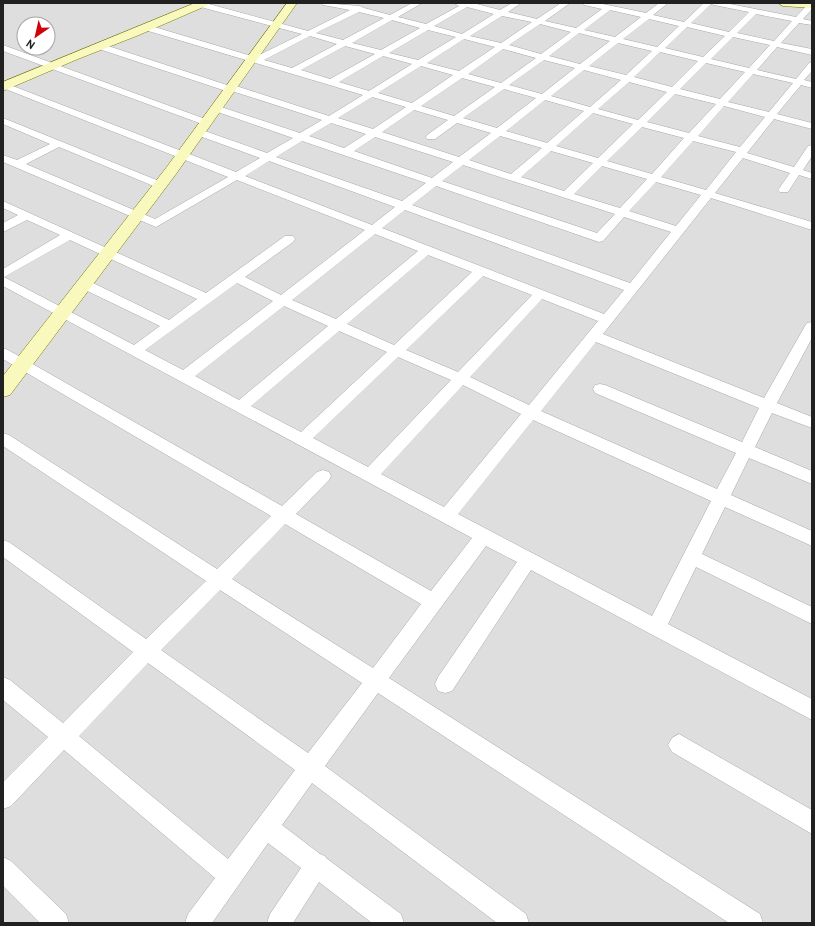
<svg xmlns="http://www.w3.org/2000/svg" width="815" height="926" font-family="Overpass,sans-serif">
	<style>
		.residential { fill: #dfdede; fill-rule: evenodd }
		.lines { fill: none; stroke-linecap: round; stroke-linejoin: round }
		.street-casing { stroke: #a8a8a8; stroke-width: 1 }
		.secondary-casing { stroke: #727a06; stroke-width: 1 }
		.street { fill: #fff; fill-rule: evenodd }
		.secondary { fill: #f9f9bd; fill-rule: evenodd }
	</style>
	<rect width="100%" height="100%" fill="#f1eee8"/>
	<!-- residential -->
	<path class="residential" d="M3,3H812V923H3ZM24,24H48V48H24Z"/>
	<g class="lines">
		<!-- street casing -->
		<g class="street-casing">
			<g id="street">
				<path d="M192,3H205L308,31L350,10L323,5L322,3L360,6L364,8L390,15L412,3H422L398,17L426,24L459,6L454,3H473L500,10L512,3H521L508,12L537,19L561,3H570L545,21L576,28L602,9L584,5L583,3H598L646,13L659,3H668L653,15L684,22L704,3H725L796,17L809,3H812V9L803,19L812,21V25L799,23L781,43L812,49V55L777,47L757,70L796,79L809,63L812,62V71L804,80L812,82V88L801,85L777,114L812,123V129L774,119L747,153L794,167L808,146L812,145V156L803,170L812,173V179L799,175L788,192H780L778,190L790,173L743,158L715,193L812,222V230L711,198L603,334L764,398L805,326L807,323L812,322V338L777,403L812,417V428L772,413L755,447L812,471V484L749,458L731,495L812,531V546L725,507L702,554L812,607V624L696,567L668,624L812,699V720L531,570L452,691L445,693L438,691L435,684L438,677L517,562L486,546L389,678L760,914L763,923H729L378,693L325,766L526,914L529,923H497L312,783L282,825L320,854L325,856L326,858L401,914L404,923H372L319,882L293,923H267L270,914L301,868L268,843L212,923H185L188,914L215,878L64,750L11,806L3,809V782L48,737L3,700V677L10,680L63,723L133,652L3,557V540L9,542L146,639L206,581L3,446V433L9,435L217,569L271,516L3,359V348L8,350L282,506L317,472L323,470L329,472L331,476L329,480L296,514L431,591L472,538L3,286V269L60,235L27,220L3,232V223L18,215L3,208V201L206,293L285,236H293L295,239L293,242L245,277L281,295L365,230L237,180L156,227L3,162V155L17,160L50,144L3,124V118L164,183L165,185L164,187H156L59,147L26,164L155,219L228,177L3,88V84L5,83L236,172L260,158L194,134L193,132L194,130H202L267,153L293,138L212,110L210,108L212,106H218L300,133L322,120L232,91H226L96,48L95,46L99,43L227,85H233L329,116L363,95L145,30L144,28L145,26H151L255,57L302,34L193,5ZM711,4L714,5L749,12L729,32L691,23ZM467,7L494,14L462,34L434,26ZM610,10L641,17L615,37L584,30ZM359,12L384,18L343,40L316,33ZM756,14L792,21L774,41L737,33ZM502,16L532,22L501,43L470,36ZM649,19L679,26L657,47L623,39ZM392,20L420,28L381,50L352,43ZM540,24L571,32L541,54L509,45ZM687,27L725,36L703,57L665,48ZM428,30L456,37L418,60L389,53ZM579,33L610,41L580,64L549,56ZM310,36L337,44L292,68L264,60ZM733,37L770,45L749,68L711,59ZM464,39L495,47L459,71L427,63ZM618,43L652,51L626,75L589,66ZM345,46L375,54L330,79L301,70ZM503,49L536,58L501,83L468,74ZM660,52L698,61L672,87L634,77ZM383,56L412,64L369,91L339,82ZM544,60L575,68L542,94L509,85ZM706,63L745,72L720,99L680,89ZM421,66L453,75L412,103L378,93ZM584,70L621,80L590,107L551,96ZM753,74L793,83L769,112L728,102ZM462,78L495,87L454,116L421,106ZM629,82L667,92L638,120L598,109ZM504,89L536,98L497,128L463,118ZM675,94L716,104L689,133L647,122ZM372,97L406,107L373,129L338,118ZM545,100L584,111L547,143L506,131ZM724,106L765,117L740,147L698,136ZM414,110L448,120L427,135L426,137L427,139H435L457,123L491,133L459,157L382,132ZM593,113L633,124L598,158L556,146ZM331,123L366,134L344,148L309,136ZM642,127L684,138L652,174L607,161ZM500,136L542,148L511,174L469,160ZM375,137L453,162L432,178L354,151ZM302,141L426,183L402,201L276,157ZM693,141L736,152L706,190L661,177ZM551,151L593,163L564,191L521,177ZM269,161L395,207L372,225L245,176ZM463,165L615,214L597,233L442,181ZM602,166L647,179L620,208L574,194ZM656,182L701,195L676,226L629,211ZM436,186L599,242L603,241L624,217L671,232L630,283L412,205ZM405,210L624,290L604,314L382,228ZM375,234L418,251L336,319L292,300ZM70,240L197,299L169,320L89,281H79L78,284L79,287L160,326L134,345L4,277ZM428,255L472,272L394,345L347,324ZM483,276L532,295L458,372L406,350ZM237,283L273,301L183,370L145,350ZM542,299L598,321L529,405L470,377ZM284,306L328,326L239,400L195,376ZM339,331L387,352L301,432L251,406ZM596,342L759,408L742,442L605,385L600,384L595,385L593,389L595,393L736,453L717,489L541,411ZM398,357L451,380L368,467L313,438ZM463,385L521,414L444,507L381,474ZM533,420L711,501L652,616L458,514ZM285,524L421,604L373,668L232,579ZM220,590L362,683L308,753L161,650ZM148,663L295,770L228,859L79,736Z"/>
				<path d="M3,45L208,120L210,122L208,124H202L3,51Z"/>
				<path d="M679,734L812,810V834L672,752L668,745L672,738Z"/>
				<path d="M3,857L11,861L66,914L69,923H40L3,886Z"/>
			</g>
		</g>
		<!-- secondary casing -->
		<g class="secondary-casing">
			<g id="secondary">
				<path d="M195,3H209L208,5L139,35L78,59L3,91V82Z"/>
				<path d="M287,3H297L176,174L10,395L3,397V376L166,168Z"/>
				<path d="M778,3H812V8L783,6Z"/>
			</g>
		</g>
		<!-- street -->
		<use href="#street" class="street"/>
		<!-- secondary -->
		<use href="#secondary" class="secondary"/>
	</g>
	<!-- border -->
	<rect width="815" height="926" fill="none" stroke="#212121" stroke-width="8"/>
	<!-- north arrow -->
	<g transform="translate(36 36) rotate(214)"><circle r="19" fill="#ffffff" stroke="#a6a6a6"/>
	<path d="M0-3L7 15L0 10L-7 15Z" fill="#d1010a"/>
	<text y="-6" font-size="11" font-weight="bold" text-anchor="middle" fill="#212121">N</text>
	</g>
</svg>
